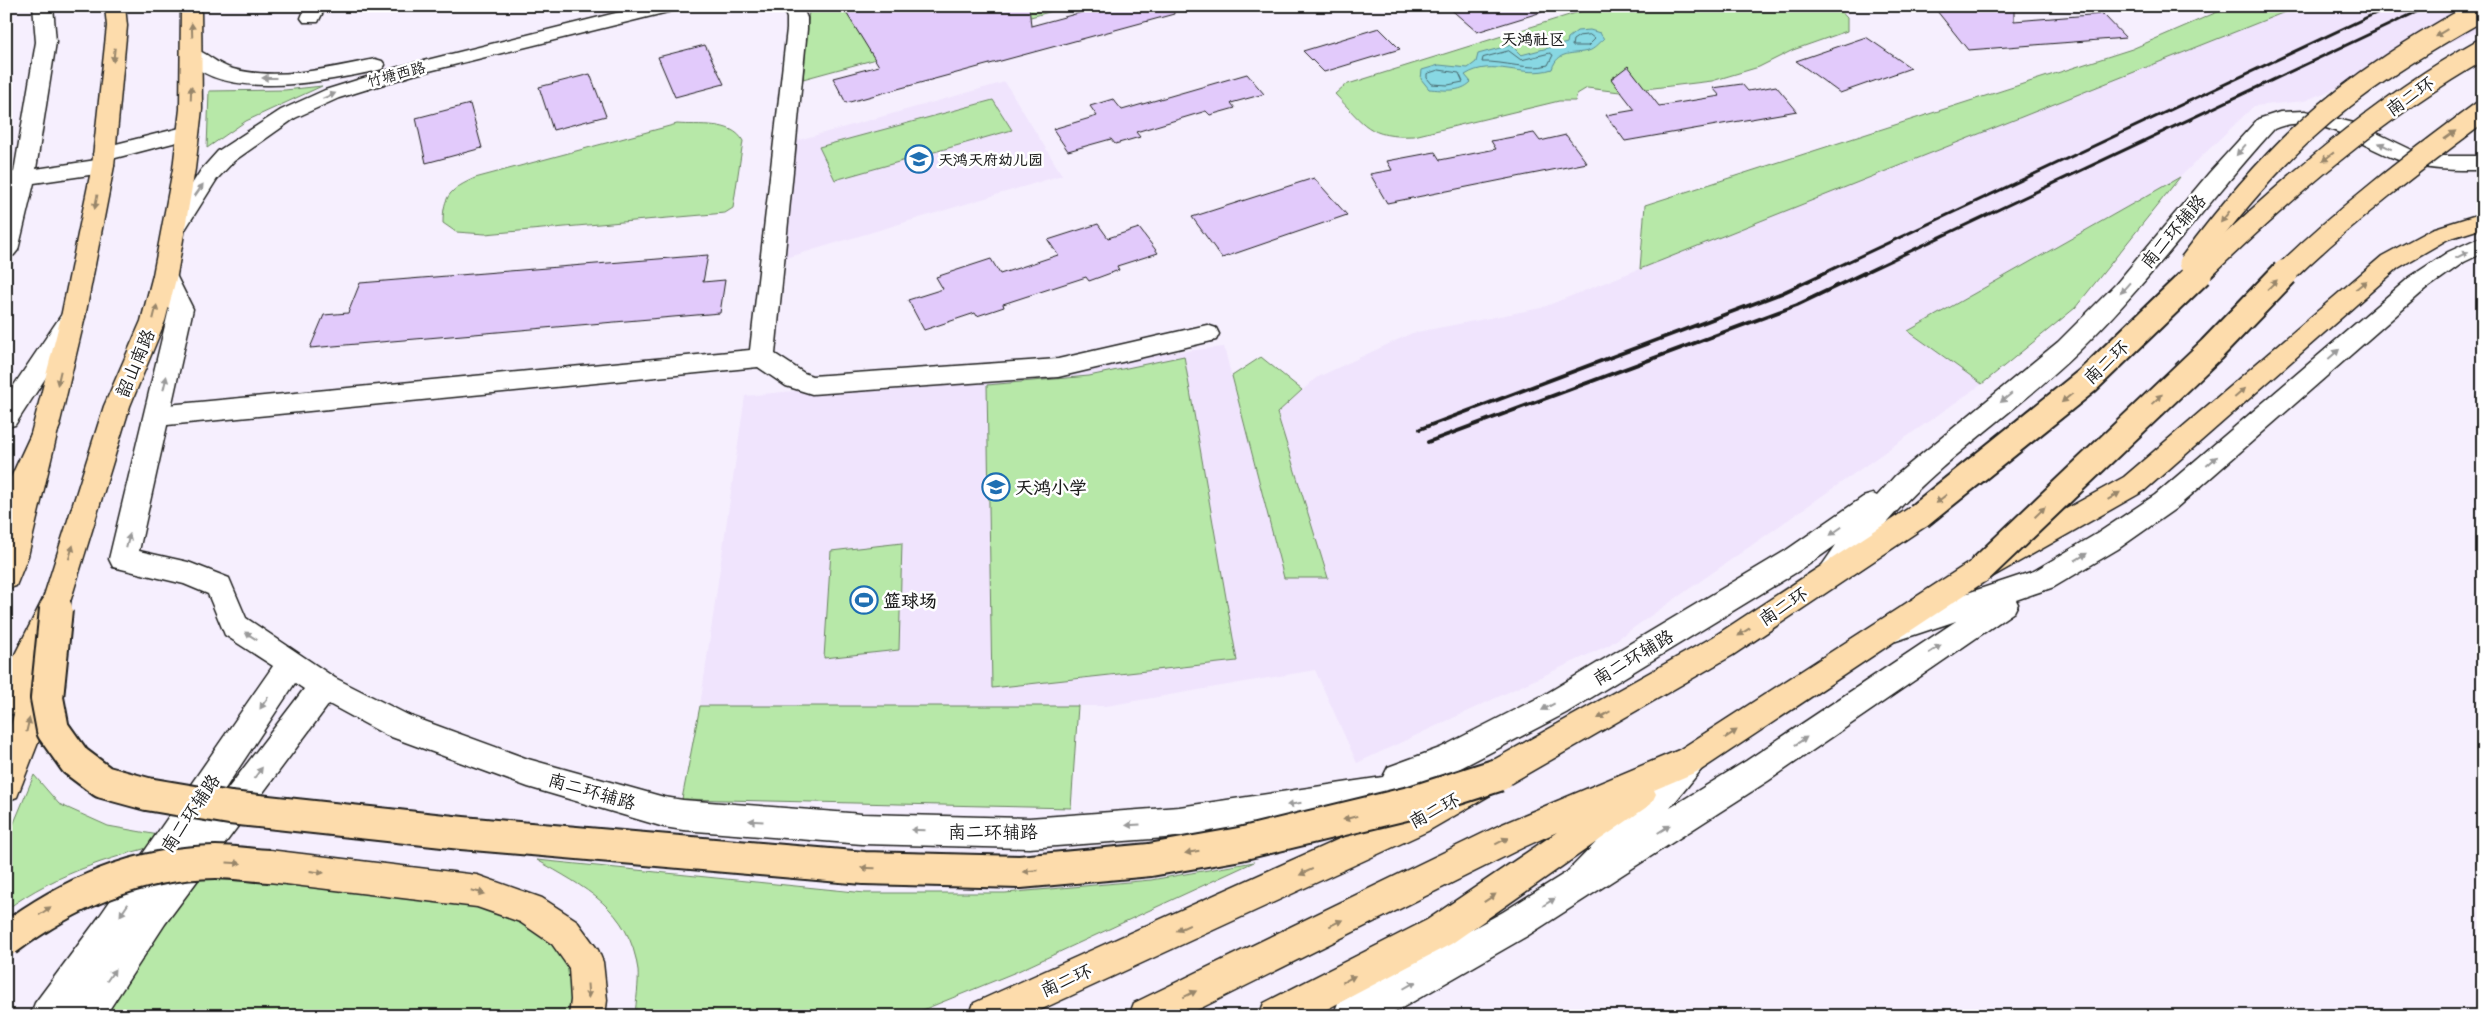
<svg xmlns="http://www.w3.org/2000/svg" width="2489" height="1022" font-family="Delius,'LXGW WenKai TC',sans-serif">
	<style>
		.built { fill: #f0e4fd }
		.green { fill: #b7e8a8; stroke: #6a8262 }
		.water { fill: #88d8e3; stroke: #5d8d93 }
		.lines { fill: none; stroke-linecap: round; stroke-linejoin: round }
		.shore { stroke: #47676c; stroke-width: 1 }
		.building { fill: #e2cafb; stroke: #1c1c1c }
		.minor-casing { stroke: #1c1c1c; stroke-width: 3 }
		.tertiary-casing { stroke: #1c1c1c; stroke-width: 3 }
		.secondary-casing { stroke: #1c1c1c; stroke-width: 3 }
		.primary-casing { stroke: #1c1c1c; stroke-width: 3 }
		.trunk-casing { stroke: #1c1c1c; stroke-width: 3 }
		.minor { fill: #fff; fill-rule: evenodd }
		.tertiary { fill: #fff; fill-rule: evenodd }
		.secondary { fill: #fff; fill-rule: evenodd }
		.primary { fill: #fddcac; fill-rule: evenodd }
		.trunk { fill: #fddcac; fill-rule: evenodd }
		.rail-far1 { stroke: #1c1c1c; stroke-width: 3 }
		.rail { stroke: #1c1c1c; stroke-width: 4 }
		.trunk-bridge-far2-casing { stroke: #1c1c1c; stroke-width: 24; stroke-linecap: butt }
		.trunk-bridge-far1-casing { stroke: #1c1c1c; stroke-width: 30; stroke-linecap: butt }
		.trunk-bridge-casing { stroke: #1c1c1c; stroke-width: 36; stroke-linecap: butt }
		.trunk-bridge-far2 { stroke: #fddcac; stroke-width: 21 }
		.trunk-bridge-far1 { stroke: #fddcac; stroke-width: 26 }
		.trunk-bridge { stroke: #fddcac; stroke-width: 32 }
		.oneway { fill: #98866b }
		.oneway2 { fill: #999 }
		.labels { text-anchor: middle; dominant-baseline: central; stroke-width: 5; stroke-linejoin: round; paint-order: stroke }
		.far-street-label { font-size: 15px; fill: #1c1c1c; stroke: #fff }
		.far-poi-label { font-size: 15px; font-weight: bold; fill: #1c1c1c; stroke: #fff; text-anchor: start }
		.far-quarter-label { font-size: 16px; font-weight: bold; fill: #1c1c1c; stroke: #fff }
		.street-label { font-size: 18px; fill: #1c1c1c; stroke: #fff }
		.poi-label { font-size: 18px; font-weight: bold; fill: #1c1c1c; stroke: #fff; text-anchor: start }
	</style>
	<rect width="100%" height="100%" fill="#f6effe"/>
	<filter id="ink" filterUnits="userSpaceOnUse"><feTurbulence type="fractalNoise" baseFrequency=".02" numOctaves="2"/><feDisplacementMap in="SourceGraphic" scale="10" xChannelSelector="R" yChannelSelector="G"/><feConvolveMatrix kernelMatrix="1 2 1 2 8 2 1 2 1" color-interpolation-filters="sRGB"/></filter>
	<g filter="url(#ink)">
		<!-- built -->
		<g class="built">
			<path d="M2300,6H2483V29L2304,101L2254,106L2180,177L1909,331L1982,384L1609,645L1357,763L1315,670L1106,706H700L745,396L1224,347L1284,578L1328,577L1277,413L1316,378L1412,333L1541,308Z"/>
			<path d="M1005,82L1062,175L776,261L788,143Z"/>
		</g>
		<!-- green -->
		<g class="green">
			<path d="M814,6H1071L803,79L809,10Z"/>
			<path d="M1598,6H1836L1847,18V31L1793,50L1759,67L1712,81L1620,92L1587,88L1577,94L1575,101H1559L1414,136C1368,138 1365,125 1335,94L1345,85Z"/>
			<path d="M2231,6H2300L1640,269L1645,205L2132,49Z"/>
			<path d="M322,86L246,121L207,148L209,91L285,90Z"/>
			<path d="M993,100L1012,130L835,180L819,147Z"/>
			<path d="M677,124C698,126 732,120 743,141L733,208L725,213L485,234L456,232L443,223C443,195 451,189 475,178Z"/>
			<path d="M2180,177L2075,308L1982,384L1908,331Z"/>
			<path d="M1184,356L1237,661L992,688L987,385L1089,376Z"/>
			<path d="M1261,357L1302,390L1277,413L1328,578H1284L1232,376Z"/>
			<path d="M902,543L899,650L824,658L831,551Z"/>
			<path d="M700,706H1078L1071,808L682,799Z"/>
			<path d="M34,775L59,804L108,826L181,839C120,855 57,871 6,910V842Z"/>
			<path d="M537,860L865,893H1005L1151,880L1254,862L1016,972L908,1016H635C636,1001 639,984 638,970C630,909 584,887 537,860Z"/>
			<path d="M196,878C298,886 414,886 513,916C520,918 532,919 538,924C561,945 580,984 574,1016H106L169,914Z"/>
		</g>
		<!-- water -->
		<path class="water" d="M1590,30L1600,33L1604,39C1599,43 1594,50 1588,51C1572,55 1558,50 1552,69C1523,79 1493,57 1465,75L1471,82C1460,93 1444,90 1429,89L1421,79L1422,70L1439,65L1468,68L1476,62L1478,54L1511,45L1521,55L1567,43L1568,38L1577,31Z"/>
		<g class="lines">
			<!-- shore -->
			<g class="shore">
				<path d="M1590,35L1595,39L1588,46H1572L1573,40L1579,36Z"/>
				<path d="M1509,51L1521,60L1550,53L1553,55L1548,65C1529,71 1504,61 1482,62L1483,58Z"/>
				<path d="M1439,70L1459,73L1463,82L1448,85L1432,84L1427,78V74Z"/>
			</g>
		</g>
		<!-- building -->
		<g class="building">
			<path d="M842,6H1029L1031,26L1105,6H1173L1174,14L846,103L833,78L879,66Z"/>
			<path d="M1447,6H1541L1542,12L1477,32Z"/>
			<path d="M1933,6H2014V21L2103,14L2126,38L1968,50Z"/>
			<path d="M1379,28L1400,49L1324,72L1303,51Z"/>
			<path d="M1866,37L1911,68L1840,93L1796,61Z"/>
			<path d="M705,45L724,84L675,97L658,57Z"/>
			<path d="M1628,66L1659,106L1720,96L1713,88L1742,84L1748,91L1776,86L1797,111L1625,141L1606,115L1635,110L1611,79Z"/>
			<path d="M590,74L606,116L553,130L539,87Z"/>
			<path d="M1247,74L1264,94L1231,103L1235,108L1210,115L1206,111L1136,132L1140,137L1115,144L1111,139L1068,151L1053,129L1097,116L1090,106L1113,99L1122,110Z"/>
			<path d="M470,104L482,148L426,163L416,118Z"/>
			<path d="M1534,133L1540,141L1566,135L1587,163L1387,203L1370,174L1392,170L1387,161L1435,152L1440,160L1496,149L1491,141Z"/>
			<path d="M1314,178L1347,215L1222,258L1192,217Z"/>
			<path d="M1098,224L1108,238L1139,228L1158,253L1117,266L1119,270L1089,281L1086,277L1003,304L1004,307L977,316L975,313L924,330L908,300L943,289L936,277L991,259L1000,274L1058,255L1048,240Z"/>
			<path d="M708,255L703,282L725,280L720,313L310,348L324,315L348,313L360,283Z"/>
		</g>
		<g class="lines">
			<!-- minor casing -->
			<g class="minor-casing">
				<g id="minor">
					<path d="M306,6H326L318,22H304L301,18Z"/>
					<path d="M782,6H802L807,18V29L775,354L804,373L812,376L1058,359L1207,325L1216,328L1219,334L1216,340L1058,377L812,394L786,386L758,367L157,426L148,423L144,416L148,409L157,406L750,350L787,29V18Z"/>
				</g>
			</g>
			<!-- tertiary casing -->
			<g class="tertiary-casing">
				<g id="tertiary">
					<path d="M33,6H53L56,42L36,169L103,159L111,161L114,166L111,171L103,173L34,183L18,250L14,255L6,258V205L11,187L6,186V174L14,172L36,42Z"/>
					<path d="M2305,111L2358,124L2412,150L2434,156H2483V170C2453,170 2424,171 2396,159C2358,145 2316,110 2274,129C2207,203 2148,284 2077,353C2016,412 1944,457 1888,521C1878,533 1847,578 1838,583C1831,586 1827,584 1820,582L1816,574L1836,545L1805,567L1566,713L1449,774L1453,783L1448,793L1437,797L1179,837L1029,848L862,844L683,830L664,827L528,787L386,735L329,704L165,924L105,1016H30L35,1003L99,917L273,666L225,635L208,594L184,584L113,567L109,559L169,309L153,275L157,269L165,267L173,269L193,309L139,551L188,562L229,578L246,618L335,678L408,715L528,759L664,797L683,800L862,814L1029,818L1179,807L1383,777L1388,767L1440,748L1544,695L1785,551L1863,497L1873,494L1877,496L1895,476L2058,342L2116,284L2209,173L2258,119L2280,112ZM295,683L304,689L207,816Z"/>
					<path d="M2483,236V253L2464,262L2426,289L2175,509L2118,549L2054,587L2016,600L2018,604L2014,612L1768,781L1527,936L1388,1016H1333L1338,1003L1503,912L1567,872L1625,813L1679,750L1690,746L1701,750L1706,760L1701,770L1670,808L1746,761L1956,621L1896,641L1886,638L1881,629L1886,620L2034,571L2098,533L2155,495L2410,277L2448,252Z"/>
					<path d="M73,309L82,311L85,317L15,425L6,427V397L64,311Z"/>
				</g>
			</g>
			<!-- secondary casing -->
			<g class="secondary-casing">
				<g id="secondary">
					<path d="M644,6H679L676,10L413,75L339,98L295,118L234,161L217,179L181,236L173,238L165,236L162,231L201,170L218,151L281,110L325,90L399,67Z"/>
					<path d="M192,48C207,52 217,65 233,69C278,81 331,68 375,59L382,61L385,65L382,69L375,71C325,81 217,104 182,54L185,50Z"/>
					<path d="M188,126L196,127L199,132L196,137L104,161L96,159L93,154L96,149Z"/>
				</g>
			</g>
			<!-- primary casing -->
			<g class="primary-casing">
				<g id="primary">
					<path d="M105,6H125L127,26L114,166L85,317L28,556L16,586L6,589V531L61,317L92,166L107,26Z"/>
					<path d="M181,6H201L202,109L195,169L177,275L165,321L130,406L71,599L17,712L6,716V672L43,599L104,406L141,321L153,275L173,169L180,109Z"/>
				</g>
			</g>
			<!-- trunk casing -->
			<g class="trunk-casing">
				<g id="trunk">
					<path d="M2483,213V228L2448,239L2398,268L2144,491L1990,578L1701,770L1654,790L1656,794L1651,804L1451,944L1314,1016H1259L1264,1003L1427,920L1557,832L1524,847L1185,1016H1129L1134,1003L1500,825L1679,750L1970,562L2124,477L2382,256L2432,229Z"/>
					<path d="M47,416L56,419L60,426L20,519L16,527L6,530V488L38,419Z"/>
					<path d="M1919,505L1929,508L1933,516L1929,524L1733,655L1428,831L1027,1016H969L974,1003L1406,809L1713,637L1909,508Z"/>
					<path d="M41,656L52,660L56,669L41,735L17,797L6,801V744L26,669L30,660Z"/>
					<path d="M269,850L477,875L542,898L576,920L598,950L603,962L607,1000L605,1016H569L571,1000L569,968L552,944L520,922L477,907L269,882L257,877L252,866L257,855Z"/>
				</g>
			</g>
			<!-- minor -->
			<use href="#minor" class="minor"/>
			<!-- tertiary -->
			<use href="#tertiary" class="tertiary"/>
			<!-- secondary -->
			<use href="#secondary" class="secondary"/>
			<!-- primary -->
			<use href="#primary" class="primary"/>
			<!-- trunk -->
			<use href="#trunk" class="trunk"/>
			<!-- rail-far1 -->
			<g class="rail-far1">
				<path d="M1822,274L2391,6"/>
				<path d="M1862,274L2429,6"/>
			</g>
			<!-- rail -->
			<g class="rail">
				<path d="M1420,429L1782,293L1825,273"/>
				<path d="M1428,442L1797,305L1864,273"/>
			</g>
			<!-- trunk-bridge-far2 casing -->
			<g class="trunk-bridge-far2-casing">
				<g id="trunk-bridge-far2">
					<path d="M2190,263C2225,216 2262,171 2305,131C2358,82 2420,44 2483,9"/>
					<path d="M2198,274C2284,191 2378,108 2483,49"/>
					<path d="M2284,274C2345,215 2414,162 2483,111"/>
				</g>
			</g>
			<!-- trunk-bridge-far1 casing -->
			<g class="trunk-bridge-far1-casing">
				<g id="trunk-bridge-far1">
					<path d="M1919,516L2088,380L2199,273"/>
					<path d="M1980,570L2211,350L2285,273"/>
					<path d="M56,610L57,599"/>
				</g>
			</g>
			<!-- trunk-bridge casing -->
			<g class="trunk-bridge-casing">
				<g id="trunk-bridge">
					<path d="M56,609L47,698L53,730L75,761L103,782L147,794L230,808L462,833L864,868L1020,872L1150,860L1240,844L1414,802L1498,775"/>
					<path d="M6,940C69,893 137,863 216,862C234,862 251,865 269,866"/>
				</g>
			</g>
			<!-- trunk-bridge-far2 -->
			<use href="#trunk-bridge-far2" class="trunk-bridge-far2"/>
			<!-- trunk-bridge-far1 -->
			<use href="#trunk-bridge-far1" class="trunk-bridge-far1"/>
			<!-- trunk-bridge -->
			<use href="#trunk-bridge" class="trunk-bridge"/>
		</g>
		<!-- one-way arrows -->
		<defs><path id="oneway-solid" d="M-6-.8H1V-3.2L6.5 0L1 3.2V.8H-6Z" transform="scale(1.25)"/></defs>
		<g class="oneway">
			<use href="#oneway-solid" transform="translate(192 30) rotate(-92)"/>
			<use href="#oneway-solid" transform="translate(2441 33) rotate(149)"/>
			<use href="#oneway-solid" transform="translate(114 55) rotate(96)"/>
			<use href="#oneway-solid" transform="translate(191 93) rotate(-88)"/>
			<use href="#oneway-solid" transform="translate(2450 135) rotate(-36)"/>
			<use href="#oneway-solid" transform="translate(2328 157) rotate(142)"/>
			<use href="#oneway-solid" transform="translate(96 202) rotate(101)"/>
			<use href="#oneway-solid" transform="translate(2225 217) rotate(128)"/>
			<use href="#oneway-solid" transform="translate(2272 285) rotate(-44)"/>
			<use href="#oneway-solid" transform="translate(2361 285) rotate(-39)"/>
			<use href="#oneway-solid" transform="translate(155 312) rotate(-76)"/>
			<use href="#oneway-solid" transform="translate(59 378) rotate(103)"/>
			<use href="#oneway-solid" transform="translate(2240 393) rotate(-41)"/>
			<use href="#oneway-solid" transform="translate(2067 398) rotate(140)"/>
			<use href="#oneway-solid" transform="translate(2157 399) rotate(-43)"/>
			<use href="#oneway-solid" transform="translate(2114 496) rotate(-31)"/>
			<use href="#oneway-solid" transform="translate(1941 499) rotate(142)"/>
			<use href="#oneway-solid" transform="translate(2040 512) rotate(-44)"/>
			<use href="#oneway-solid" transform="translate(71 552) rotate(-73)"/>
			<use href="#oneway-solid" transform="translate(1744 632) rotate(147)"/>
			<use href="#oneway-solid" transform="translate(1604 715) rotate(150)"/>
			<use href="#oneway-solid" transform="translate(28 725) rotate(-77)"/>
			<use href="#oneway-solid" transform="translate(1731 734) rotate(-33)"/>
			<use href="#oneway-solid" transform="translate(1350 818) rotate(165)"/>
			<use href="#oneway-solid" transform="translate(1502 841) rotate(-27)"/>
			<use href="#oneway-solid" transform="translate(1192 852) rotate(170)"/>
			<use href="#oneway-solid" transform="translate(234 863) rotate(4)"/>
			<use href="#oneway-solid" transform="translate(868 868) rotate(-178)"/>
			<use href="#oneway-solid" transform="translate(1030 871) rotate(175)"/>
			<use href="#oneway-solid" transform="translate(317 872) rotate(7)"/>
			<use href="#oneway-solid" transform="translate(1306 872) rotate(155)"/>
			<use href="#oneway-solid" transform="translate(478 892) rotate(14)"/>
			<use href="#oneway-solid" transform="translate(1490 898) rotate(-34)"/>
			<use href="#oneway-solid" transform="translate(45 911) rotate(-35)"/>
			<use href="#oneway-solid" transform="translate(1336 923) rotate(-26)"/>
			<use href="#oneway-solid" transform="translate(1183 928) rotate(156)"/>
			<use href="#oneway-solid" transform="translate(1349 979) rotate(-28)"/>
			<use href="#oneway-solid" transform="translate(588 991) rotate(86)"/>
			<use href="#oneway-solid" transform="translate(1190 994) rotate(-26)"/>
		</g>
		<g class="oneway2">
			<use href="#oneway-solid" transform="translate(269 78) rotate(180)"/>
			<use href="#oneway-solid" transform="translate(329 96) rotate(-23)"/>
			<use href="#oneway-solid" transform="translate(2385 146) rotate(-154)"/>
			<use href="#oneway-solid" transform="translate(2241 150) rotate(131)"/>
			<use href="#oneway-solid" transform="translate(199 190) rotate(-55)"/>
			<use href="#oneway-solid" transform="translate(2462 255) rotate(-27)"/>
			<use href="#oneway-solid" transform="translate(2125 288) rotate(131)"/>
			<use href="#oneway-solid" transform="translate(2334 354) rotate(-41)"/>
			<use href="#oneway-solid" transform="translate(165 383) rotate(-77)"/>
			<use href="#oneway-solid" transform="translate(2006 398) rotate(141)"/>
			<use href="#oneway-solid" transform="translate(2212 461) rotate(-41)"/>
			<use href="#oneway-solid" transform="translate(1836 531) rotate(145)"/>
			<use href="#oneway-solid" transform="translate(128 541) rotate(-76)"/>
			<use href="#oneway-solid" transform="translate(2081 557) rotate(-31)"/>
			<use href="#oneway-solid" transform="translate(251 636) rotate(-147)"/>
			<use href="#oneway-solid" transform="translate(1935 649) rotate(-34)"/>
			<use href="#oneway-solid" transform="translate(264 703) rotate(124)"/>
			<use href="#oneway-solid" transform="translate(1548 707) rotate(152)"/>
			<use href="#oneway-solid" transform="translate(1801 741) rotate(-34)"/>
			<use href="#oneway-solid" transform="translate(258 773) rotate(-53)"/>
			<use href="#oneway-solid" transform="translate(1294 804) rotate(171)"/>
			<use href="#oneway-solid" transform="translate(756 821) rotate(-176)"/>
			<use href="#oneway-solid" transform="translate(1133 825) rotate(176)"/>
			<use href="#oneway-solid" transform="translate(1664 829) rotate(-32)"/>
			<use href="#oneway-solid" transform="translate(918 830) rotate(-179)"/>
			<use href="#oneway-solid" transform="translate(1549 902) rotate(-32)"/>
			<use href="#oneway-solid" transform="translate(124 910) rotate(124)"/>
			<use href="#oneway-solid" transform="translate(111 975) rotate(-56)"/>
			<use href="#oneway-solid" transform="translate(1410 985) rotate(-30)"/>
		</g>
	</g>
	<!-- icons -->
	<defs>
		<g id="school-ring" transform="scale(1.4375)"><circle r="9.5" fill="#fff" stroke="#1f6fb2" stroke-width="1.5"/><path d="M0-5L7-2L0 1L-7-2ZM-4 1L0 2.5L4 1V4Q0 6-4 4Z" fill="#1f6fb2"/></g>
		<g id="stadium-ring" transform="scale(1.4375)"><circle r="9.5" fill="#fff" stroke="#1f6fb2" stroke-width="1.5"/><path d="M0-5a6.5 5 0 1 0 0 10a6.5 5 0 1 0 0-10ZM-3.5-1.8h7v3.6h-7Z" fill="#1f6fb2"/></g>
	</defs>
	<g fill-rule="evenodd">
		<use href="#school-ring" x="919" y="159"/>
		<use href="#school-ring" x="996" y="487"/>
		<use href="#stadium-ring" x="864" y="600"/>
	</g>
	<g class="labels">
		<!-- far-street labels -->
		<g class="far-street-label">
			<text transform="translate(396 74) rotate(-15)">竹塘西路</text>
		</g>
		<!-- far-poi labels -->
		<g class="far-poi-label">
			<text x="938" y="159">天鸿天府幼儿园</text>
		</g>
		<!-- far-quarter labels -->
		<g class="far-quarter-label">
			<text x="1533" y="39">天鸿社区</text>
		</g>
		<!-- street labels -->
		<g class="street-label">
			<text transform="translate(2410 96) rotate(-35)">南二环</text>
			<text transform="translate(2173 231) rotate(-50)">南二环辅路</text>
			<text transform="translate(2106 362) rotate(-43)">南二环</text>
			<text transform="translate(135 363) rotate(-67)">韶山南路</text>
			<text transform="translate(1783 606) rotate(-33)">南二环</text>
			<text transform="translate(1633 657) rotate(-31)">南二环辅路</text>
			<text transform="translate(592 791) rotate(16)">南二环辅路</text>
			<text transform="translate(1434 810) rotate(-28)">南二环</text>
			<text transform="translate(190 813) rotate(-56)">南二环辅路</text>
			<text x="993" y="831">南二环辅路</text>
			<text transform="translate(1066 980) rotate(-24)">南二环</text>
		</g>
		<!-- poi labels -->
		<g class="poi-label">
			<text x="1015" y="487">天鸿小学</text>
			<text x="883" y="600">篮球场</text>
		</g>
	</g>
	<!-- margin -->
	<rect width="2489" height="1022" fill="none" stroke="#fff" stroke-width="25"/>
	<rect x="12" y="12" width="2464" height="997" fill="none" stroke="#1c1c1c" stroke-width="2" filter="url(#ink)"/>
</svg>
